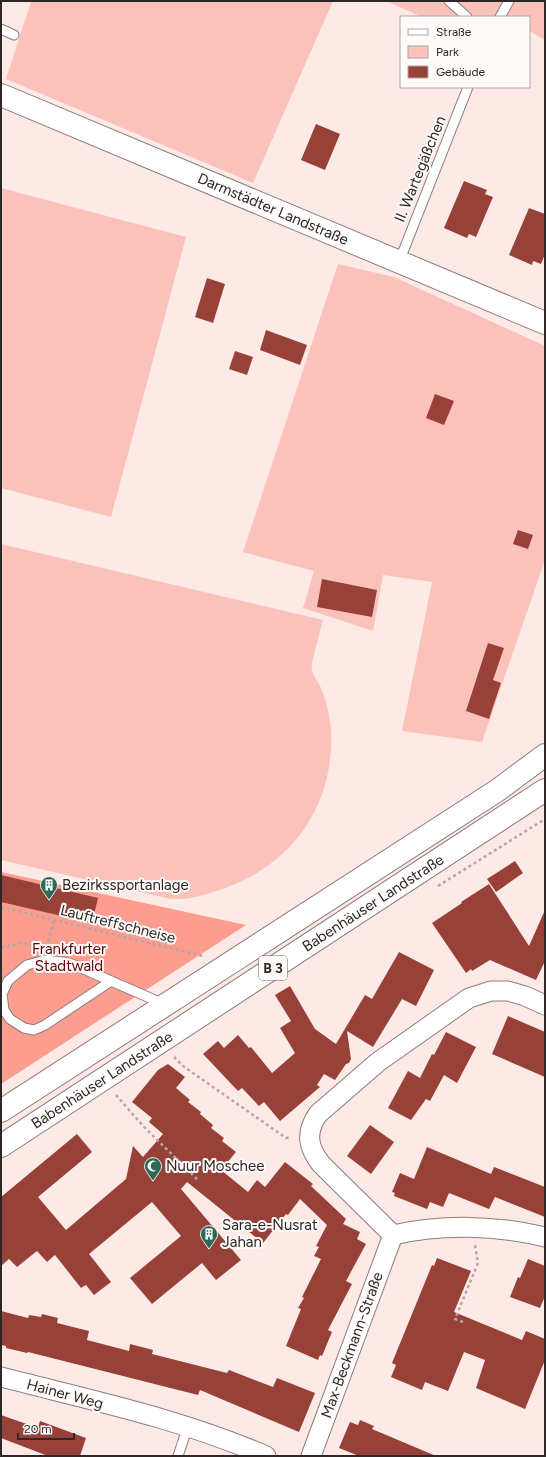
<svg xmlns="http://www.w3.org/2000/svg" width="546" height="1457" font-family="Figtree,sans-serif">
	<style>
		.green { fill: #fac2ba }
		.forest { fill: #fd9d90 }
		.building { fill: #974138 }
		.lines { fill: none; stroke-linecap: round; stroke-linejoin: round }
		.service-casing { stroke: #8d7c7a; stroke-width: 11 }
		.minor-casing { stroke: #8d7c7a; stroke-width: 21 }
		.secondary-casing { stroke: #8d7c7a; stroke-width: 24 }
		.primary-casing { stroke: #8d7c7a; stroke-width: 24 }
		.path { stroke: #b4a6a3; stroke-width: 2.5; stroke-dasharray: 3 3; stroke-linecap: butt }
		.service { stroke: #fff; stroke-width: 9 }
		.minor { stroke: #fff; stroke-width: 19 }
		.secondary { stroke: #fff; stroke-width: 22 }
		.primary { stroke: #fff; stroke-width: 22 }
		.labels { text-anchor: middle; dominant-baseline: central; stroke-width: 4; stroke-linejoin: round; paint-order: stroke }
		.shield { fill: #fffbfb; stroke: #6d6766; stroke-width: 1 }
		.shield-label { font-size: 14px; font-weight: bold; fill: #2e2726 }
		.street-label { font-size: 15px; fill: #2e2726; stroke: #fffbfb }
		.poi-label { font-size: 15px; fill: #2e2726; stroke: #fffbfb; text-anchor: start }
		.park-label { font-size: 15px; fill: #5b0304; stroke: #fffbfb }
	</style>
	<rect width="100%" height="100%" fill="#fdeae7"/>
	<!-- green -->
	<g class="green">
		<path d="M29,1H333L253,183L6,79L31,2Z"/>
		<path d="M386,1H545V40L529,31V17H422Z"/>
		<path d="M1,188L186,237L111,517L1,488Z"/>
		<path d="M338,264L394,277L545,346V560L482,742L402,731L432,582L383,575L373,631L303,608L314,571L243,552Z"/>
		<path d="M1,544L323,620C321,629 310,665 312,670C313,676 318,681 320,686C326,700 330,715 331,730C335,808 289,869 216,891C209,893 202,896 195,897C188,899 179,899 171,899L1,860Z"/>
	</g>
	<!-- forest -->
	<path class="forest" d="M1,872L246,925L1,1084Z"/>
	<!-- building -->
	<g class="building">
		<path d="M316,124L340,134L325,170L301,160Z"/>
		<path d="M464,181L487,190L485,194L493,197L476,237L469,234L467,238L444,228Z"/>
		<path d="M529,208L545,214V254L541,264L533,261L532,265L509,255Z"/>
		<path d="M207,278L225,284L213,323L195,317Z"/>
		<path d="M266,330L307,345L300,365L260,350Z"/>
		<path d="M235,351L253,357L247,375L229,369Z"/>
		<path d="M435,394L454,401L444,425L426,418Z"/>
		<path d="M518,530L533,535L528,549L513,544Z"/>
		<path d="M322,579L377,590L372,617L317,607Z"/>
		<path d="M488,643L504,648L493,680L501,683L489,719L466,711Z"/>
		<path d="M515,861L523,873L496,892L487,879Z"/>
		<path d="M1,875L98,898L92,923L1,902Z"/>
		<path d="M489,884L529,946L545,910V961L536,980L490,960L472,971L471,969L466,973L432,923L462,903L461,902Z"/>
		<path d="M399,952L434,970L416,1006L402,999L373,1047L347,1031L351,1059L349,1063L346,1064L335,1080L324,1074L317,1085L320,1087L280,1121L264,1102L259,1106L242,1088L238,1091L203,1054L218,1041L224,1048L238,1035L249,1048L251,1047L272,1073L295,1053L280,1028L291,1021L275,995L290,986L315,1029L336,1044L365,995L372,999Z"/>
		<path d="M508,1016L545,1032V1077L492,1054Z"/>
		<path d="M446,1032L476,1047L457,1083L444,1075L430,1101L426,1099L411,1120L388,1108L408,1071L420,1078L432,1054L434,1055Z"/>
		<path d="M168,1064L185,1077L176,1088L190,1100L188,1102L201,1112L200,1114L213,1125L211,1128L224,1138L222,1141L236,1152L221,1170L248,1192L257,1180L265,1187L285,1162L313,1184L311,1186L346,1219L343,1224L360,1232L357,1239L366,1244L346,1281L352,1284L328,1330L332,1332L322,1356L320,1355L318,1360L286,1346L301,1309L298,1308L304,1298L302,1297L321,1259L314,1256L319,1247L316,1246L327,1225L300,1199L288,1215L286,1214L263,1243L187,1182L181,1189L241,1260L216,1280L202,1263L152,1304L130,1278L181,1236L152,1202L89,1254L111,1282L94,1295L86,1285L81,1288L55,1255L47,1262L37,1251L17,1267L9,1259L1,1266V1197L77,1134L92,1152L38,1197L66,1230L126,1179L133,1146L143,1157L163,1134L149,1122L152,1118L132,1102L158,1070Z"/>
		<path d="M370,1125L394,1142L371,1174L347,1156Z"/>
		<path d="M427,1147L491,1174L494,1167L545,1187V1217L495,1197L489,1209L449,1193L443,1207L430,1202L427,1209L394,1196L395,1193L392,1192L400,1173L414,1179Z"/>
		<path d="M437,1258L471,1271L454,1312L522,1340L526,1331L545,1339V1360L525,1409L476,1388L485,1360L464,1352L448,1391L425,1382L422,1390L391,1377L396,1365L392,1363L432,1265L434,1266Z"/>
		<path d="M528,1259L545,1266V1296L540,1308L510,1297L518,1277L520,1278Z"/>
		<path d="M1,1311L28,1318L29,1315L41,1317L42,1314L58,1318L57,1323L89,1331L87,1340L129,1351L130,1344L153,1350L152,1354L227,1373L229,1370L273,1387L277,1378L315,1393L299,1432L200,1390L198,1395L28,1352L27,1353L6,1348V1346L1,1345Z"/>
		<path d="M1,1415L38,1428L40,1421L86,1438L80,1456H48L1,1438Z"/>
		<path d="M360,1420L374,1426L372,1429L436,1456H359L339,1448L350,1422L358,1425Z"/>
	</g>
	<g class="lines">
		<!-- service casing -->
		<g class="service-casing">
			<g id="service">
				<path d="M449,1L467,17"/>
				<path d="M500,17L509,1"/>
				<path d="M1,29L14,35"/>
				<path d="M399,262L468,87"/>
				<path d="M45,960L63,962L72,964L111,981L45,1025L34,1030L24,1028L10,1019L4,1010L2,994L8,981L27,965Z"/>
				<path d="M111,981L164,1004"/>
				<path d="M178,1456L188,1426"/>
			</g>
		</g>
		<!-- minor casing -->
		<g class="minor-casing">
			<g id="minor">
				<path d="M393,1235L321,1164C308,1147 305,1133 318,1114L378,1062L469,998L491,991H508L525,996L545,1005"/>
				<path d="M1,1377C90,1400 182,1419 266,1456"/>
				<path d="M311,1456L393,1235C442,1224 496,1225 545,1237"/>
			</g>
		</g>
		<!-- secondary casing -->
		<g class="secondary-casing">
			<path id="secondary" d="M1,95L545,323"/>
		</g>
		<!-- primary casing -->
		<g class="primary-casing">
			<g id="primary">
				<path d="M1,1111L498,790L545,755"/>
				<path d="M1,1146L545,790"/>
			</g>
		</g>
		<!-- path -->
		<g class="path">
			<path d="M438,886L545,819"/>
			<path d="M1,907L203,956"/>
			<path d="M47,947L54,920"/>
			<path d="M1,948L21,943L41,946"/>
			<path d="M174,1057L183,1066L286,1138L291,1137"/>
			<path d="M116,1095L143,1126L198,1180"/>
			<path d="M463,1322L455,1319L478,1263L475,1245"/>
		</g>
		<!-- service -->
		<use href="#service" class="service"/>
		<!-- minor -->
		<use href="#minor" class="minor"/>
		<!-- secondary -->
		<use href="#secondary" class="secondary"/>
		<!-- primary -->
		<use href="#primary" class="primary"/>
	</g>
	<!-- icons -->
	<defs>
		<g id="building-pin" transform="scale(0.9)"><path d="M0 17L-7.5 6A9.5 9.5 0 1 1 7.5 6Z" fill="#2c6955" stroke="#fffbfb"/><path d="M-4-6H4V6H1V3H-1V6H-4ZM-2.5-4.3h1.7v1.8h-1.7ZM.8-4.3h1.7v1.8H.8ZM-2.5-1h1.7V.8h-1.7ZM.8-1h1.7V.8H.8Z" fill="#fff"/></g>
		<g id="mosque-pin" transform="scale(0.9)"><path d="M0 17L-7.5 6A9.5 9.5 0 1 1 7.5 6Z" fill="#2c6955" stroke="#fffbfb"/><path d="M3.5-4.9A6 6 0 1 0 3.5 4.9A5 5 0 1 1 3.5-4.9Z" fill="#fff"/></g>
	</defs>
	<g fill-rule="evenodd">
		<use href="#building-pin" x="49" y="885"/>
		<use href="#mosque-pin" x="153" y="1166"/>
		<use href="#building-pin" x="209" y="1234"/>
	</g>
	<g class="labels">
		<!-- shield labels -->
		<rect class="shield" x="259" y="956" width="28" height="24" rx="3"/>
		<g class="shield-label">
			<text x="273" y="968">B 3</text>
		</g>
		<!-- street labels -->
		<g class="street-label">
			<text transform="translate(420 169) rotate(-68)">II. Wartegäßchen</text>
			<text transform="translate(273 209) rotate(23)">Darmstädter Landstraße</text>
			<text transform="translate(373 903) rotate(-33)">Babenhäuser Landstraße</text>
			<text transform="translate(118 924) rotate(14)">Lauftreffschneise</text>
			<text transform="translate(102 1080) rotate(-33)">Babenhäuser Landstraße</text>
			<text transform="translate(352 1345) rotate(-70)">Max-Beckmann-Straße</text>
			<text transform="translate(65 1394) rotate(15)">Hainer Weg</text>
		</g>
		<!-- poi labels -->
		<g class="poi-label">
			<text x="62" y="885">Bezirkssportanlage</text>
			<text x="166" y="1166">Nuur Moschee</text>
			<text x="222" y="1225">Sara-e-Nusrat<tspan x="222" dy="17">Jahan</tspan></text>
		</g>
		<!-- park labels -->
		<g class="park-label">
			<text x="69" y="949">Frankfurter<tspan x="69" dy="17">Stadtwald</tspan></text>
		</g>
	</g>
	<!-- border -->
	<rect width="546" height="1457" fill="none" stroke="#2e2726" stroke-width="4"/>
	<!-- legend -->
	<rect x="400" y="16" width="130" height="72" fill="#fffbfb" stroke="#aba6a6"/>
	<rect x="408" y="29" width="20" height="6" fill="#ffffff" stroke="#aba6a6"/>
	<text x="436" y="36" font-size="12" fill="#2e2726">Straße</text>
	<rect x="408" y="46" width="20" height="12" fill="#fac2ba" stroke="#aba6a6"/>
	<text x="436" y="56" font-size="12" fill="#2e2726">Park</text>
	<rect x="408" y="66" width="20" height="12" fill="#974138" stroke="#aba6a6"/>
	<text x="436" y="76" font-size="12" fill="#2e2726">Gebäude</text>
	<!-- scale -->
	<path d="M18 1433v6h56v-6" fill="none" stroke="#2e2726" stroke-width="2"/>
	<text x="24" y="1433" font-size="12" fill="#2e2726" stroke="#fffbfb" stroke-width="3" paint-order="stroke">20 m</text>
</svg>
